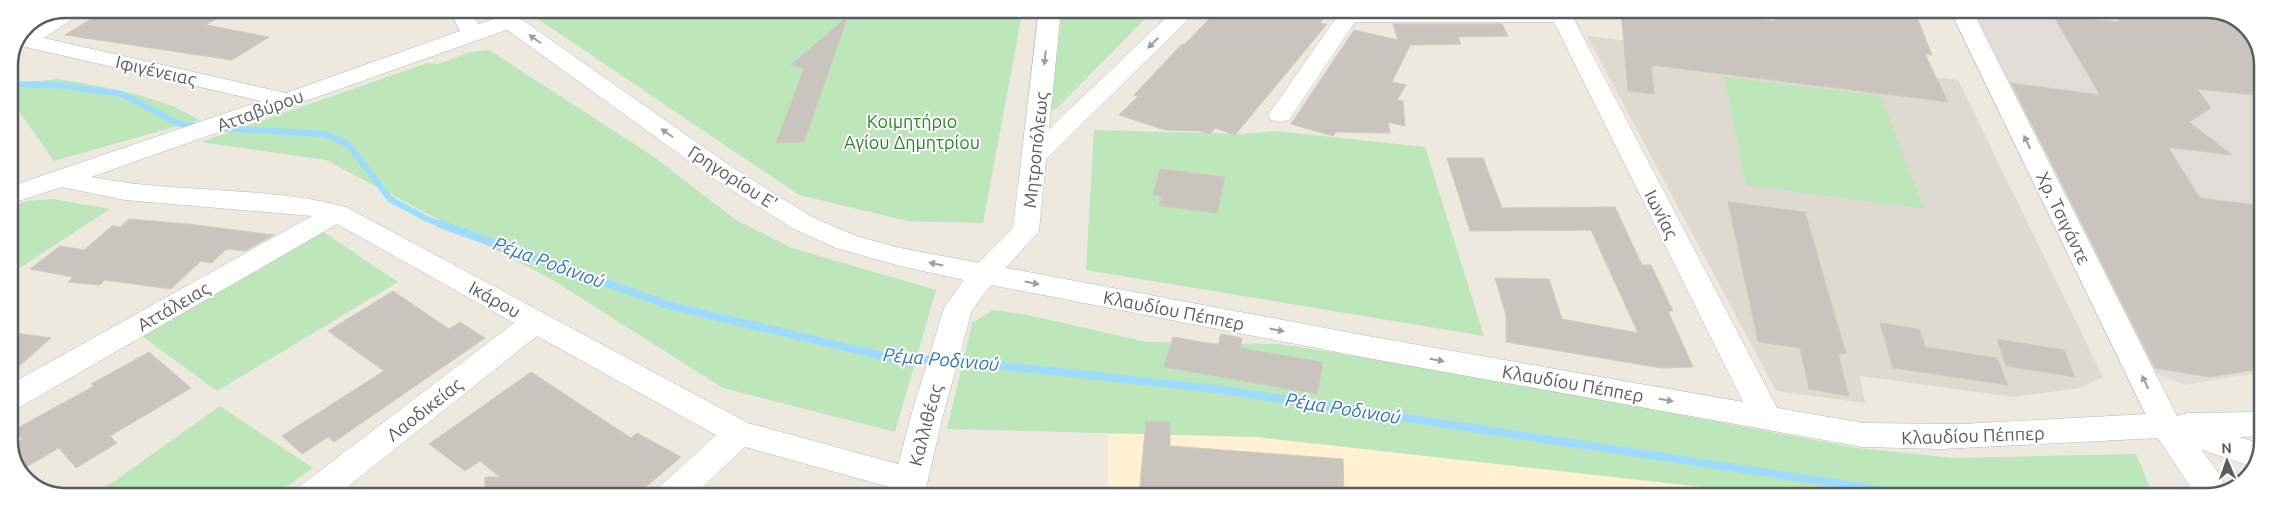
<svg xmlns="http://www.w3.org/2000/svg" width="2272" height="506" font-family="Ubuntu,sans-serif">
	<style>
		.commercial { fill: #fff1d2 }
		.industrial { fill: #e0dcd7 }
		.education { fill: #dfdad0 }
		.green { fill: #bde6ba }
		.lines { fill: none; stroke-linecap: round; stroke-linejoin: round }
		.stream-far1 { stroke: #9ddcff; stroke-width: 6 }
		.stream { stroke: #9ddcff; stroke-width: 8 }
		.building { fill: #c9c5be; stroke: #d1cabd }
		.minor-casing { stroke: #b5b9bd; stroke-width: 1 }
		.tertiary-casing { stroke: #b5b9bd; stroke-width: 1 }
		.secondary-casing { stroke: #b5babf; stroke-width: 1 }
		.minor { fill: #fff; fill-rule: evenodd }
		.tertiary { fill: #fff; fill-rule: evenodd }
		.secondary { fill: #fff; fill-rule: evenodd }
		.oneway { fill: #9b9ea0 }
		.labels { text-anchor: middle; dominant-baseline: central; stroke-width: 4; stroke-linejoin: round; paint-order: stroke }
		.street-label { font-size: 18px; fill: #585d61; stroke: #fff }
		.park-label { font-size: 18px; fill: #31822e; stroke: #fff }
		.water-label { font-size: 19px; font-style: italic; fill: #3478ad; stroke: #fff }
		.rim { fill: none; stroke: #585d61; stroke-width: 2.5 }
	</style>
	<rect width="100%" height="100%" fill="#ede9df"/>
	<!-- commercial -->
	<path class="commercial" d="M1108,433L1257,437L1791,497H1107Z"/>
	<!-- industrial -->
	<path class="industrial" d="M1959,10H2219L2250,28L2263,61L2262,372L2184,385L2151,371Z"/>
	<!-- education -->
	<path class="education" d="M1587,36L1958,80L2103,377L2080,388L2014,397L1860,376L1865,403L1776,391Z"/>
	<!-- green -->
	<g class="green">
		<path d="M523,9H1023L983,223L907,221L799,195Z"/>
		<path d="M1062,9H1155L1056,109L1051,110Z"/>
		<path d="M489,50L654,157L736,220L792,248L936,290L895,432L723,388L551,279L326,160L201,142L427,63L438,64L470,52Z"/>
		<path d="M1724,77L1881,96L1924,209L1746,185Z"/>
		<path d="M58,79C103,87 160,95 199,120L54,161L9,97V84Z"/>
		<path d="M1094,130L1240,134L1276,131L1425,147L1484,336L1086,270Z"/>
		<path d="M53,199L110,209L9,275V207L26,201Z"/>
		<path d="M322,231L398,282L217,391L142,336Z"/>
		<path d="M993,310L1028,315L1147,342L1279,344L1383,360L1858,448L1953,458L2136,454L2154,497H1791L1257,437L947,429L972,323Z"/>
		<path d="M220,406L313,468L273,496H78L109,485Z"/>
	</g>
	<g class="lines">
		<!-- stream-far1 -->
		<g class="stream-far1">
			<path d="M9,84L58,85L122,94L179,124L201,126"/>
			<path d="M218,128L324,134L348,144L390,199L427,219L443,225"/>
		</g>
		<!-- stream -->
		<g class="stream">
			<path d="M440,224L671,306L892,358L938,360"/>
			<path d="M950,360L1216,389L1926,497"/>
		</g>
	</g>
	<!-- building -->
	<g class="building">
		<path d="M107,9H184L219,17L206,25L269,37L232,60L65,35Z"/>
		<path d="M1219,9H1297L1324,17L1320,23L1327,24L1235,135L1215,128L1210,134L1199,131L1165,130L1119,115L1138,96L1134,95L1182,44L1184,45Z"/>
		<path d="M1621,10L1720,19L1719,15L1775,21L1776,10H1914L1932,55L1925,54L1948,102L1651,65L1654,94L1628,91Z"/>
		<path d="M2119,10H2219L2250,28L2263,61V96L2197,89L2211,108L2189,122L2232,155L2168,147L2200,198L2263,206L2262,369L2209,377L2155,368L2011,83L2100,95L2053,15L2118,22Z"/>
		<path d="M848,16L804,142L776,143L804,68L791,65Z"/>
		<path d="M1393,24H1502L1508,36L1458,37L1461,44L1410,45L1392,82L1406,85L1397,100L1403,101L1405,126L1388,122L1390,133L1336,132L1333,136L1291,124L1354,30L1398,40Z"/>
		<path d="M1447,158H1483L1502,208L1615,207L1642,265H1651L1673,311H1668L1693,367L1661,368L1506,342V315L1495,278L1549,279L1562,319L1638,333L1591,230L1470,231Z"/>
		<path d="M1160,169L1225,177L1217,213L1159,206L1162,196L1153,195Z"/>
		<path d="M1728,202L1805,212L1846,354L1838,353L1849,396L1809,389L1800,348L1758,342Z"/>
		<path d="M129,219L188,224L274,235L245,251L227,249L211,263L201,261L171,289L105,280L100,285L68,282L73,277L30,269L60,246L84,250L112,226L120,227Z"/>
		<path d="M393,291L449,329L460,322L485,338L334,442L328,437L302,454L282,436L384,371L328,331Z"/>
		<path d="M1880,323L1919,329L1926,347L1997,358L2008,385L1893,368Z"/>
		<path d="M9,332L51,338L9,375Z"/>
		<path d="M1221,334L1242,338L1240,348L1323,362L1317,394L1164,367L1173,337L1218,345Z"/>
		<path d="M1997,339L2064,350L2075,377L2006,366Z"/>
		<path d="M149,352L191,388L110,436L117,443L76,468L59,448L19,471L9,448V446L22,439L14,430L94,386L91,384Z"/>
		<path d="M531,372L631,438L637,433L681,457L635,496H485V477H500L480,461L465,471L429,444Z"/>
		<path d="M1146,421L1170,422V446L1343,459L1344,497L1139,496Z"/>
	</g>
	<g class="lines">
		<!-- minor casing -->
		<g class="minor-casing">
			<g id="minor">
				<path d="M65,9H83L80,14L44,38L286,93L502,16L510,14L518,16L521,21L518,26L91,177C175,194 264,185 346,207L748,423L923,471L928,480L923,489L911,493L745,447L693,496H655L660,486L716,435L537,336L336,496H295L300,486L514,323L337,224L20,407L9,411V385L312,216L125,200L62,187L9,204V187L261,101L17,45C25,25 45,17 65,9Z"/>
				<path d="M1318,9L1569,10L1782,417L1777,426L1766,429L1755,426L1554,22H1355L1289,120L1280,122L1271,120L1268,115L1336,18L1320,14Z"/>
			</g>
		</g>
		<!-- tertiary casing -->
		<g class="tertiary-casing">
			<g id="tertiary">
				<path d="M1039,9H1061L1049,129L1175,9H1199L1046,159L1039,231L994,281L984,284L974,281L970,274L974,267L1013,228Z"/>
				<path d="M1950,10H1972L2177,416L2188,413L2262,412V436L2239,437L2262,444V453L2253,467L2155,434Z"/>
			</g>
		</g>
		<!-- secondary casing -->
		<g class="secondary-casing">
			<g id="secondary">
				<path d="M449,9H471L483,34L480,39L472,41L464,39Z"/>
				<path d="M482,9H507L729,165L812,217L856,236L900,248L1373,337L1863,423L1962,424L2166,413L2177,416L2219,474L2227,490L2208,497H2197L2158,438L1942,449L1863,447L1373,359L991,285L972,310L942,419L924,497H890L910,419L944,308L964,280L900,266L836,248L794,229L711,177L485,14Z"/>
			</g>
		</g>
		<!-- minor -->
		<use href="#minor" class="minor"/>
		<!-- tertiary -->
		<use href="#tertiary" class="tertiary"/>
		<!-- secondary -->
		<use href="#secondary" class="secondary"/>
	</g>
	<!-- one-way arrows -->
	<defs><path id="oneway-solid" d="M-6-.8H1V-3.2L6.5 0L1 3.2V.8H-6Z" transform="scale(1.25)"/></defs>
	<g class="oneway">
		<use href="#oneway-solid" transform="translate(535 39) rotate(-145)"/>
		<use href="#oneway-solid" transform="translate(1153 43) rotate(136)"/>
		<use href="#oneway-solid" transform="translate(1045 58) rotate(96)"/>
		<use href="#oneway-solid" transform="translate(667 133) rotate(-145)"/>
		<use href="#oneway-solid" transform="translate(2027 142) rotate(-116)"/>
		<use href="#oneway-solid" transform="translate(936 264) rotate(-168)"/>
		<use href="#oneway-solid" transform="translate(1032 283) rotate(11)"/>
		<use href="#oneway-solid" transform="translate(1277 330) rotate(11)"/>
		<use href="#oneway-solid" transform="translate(1437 360) rotate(10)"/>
		<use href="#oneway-solid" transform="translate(2145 382) rotate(-116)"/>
		<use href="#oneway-solid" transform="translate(1666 400) rotate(10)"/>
	</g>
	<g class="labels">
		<!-- street labels -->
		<g class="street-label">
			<text transform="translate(156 70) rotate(13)">Ιφιγένειας</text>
			<text transform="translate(260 110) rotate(-20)">Ατταβύρου</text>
			<text transform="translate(1035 150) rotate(-84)">Μητροπόλεως</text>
			<text transform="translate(733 177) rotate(33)">Γρηγορίου Ε'</text>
			<text transform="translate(1662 214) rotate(63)">Ιωνίας</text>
			<text transform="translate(2064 218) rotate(64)">Χρ. Τσιγάντε</text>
			<text transform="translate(495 299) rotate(29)">Ικάρου</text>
			<text transform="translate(173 306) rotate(-30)">Αττάλειας</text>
			<text transform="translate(1174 310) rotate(11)">Κλαυδίου Πέππερ</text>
			<text transform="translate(1573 383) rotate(10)">Κλαυδίου Πέππερ</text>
			<text transform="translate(424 409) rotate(-38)">Λαοδικείας</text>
			<text transform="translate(925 425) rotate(-75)">Καλλιθέας</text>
			<text transform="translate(1973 435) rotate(-2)">Κλαυδίου Πέππερ</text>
		</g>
		<!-- park labels -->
		<g class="park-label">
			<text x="912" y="121">Κοιμητήριο<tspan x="912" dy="21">Αγίου Δημητρίου</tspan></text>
		</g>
		<!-- water labels -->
		<g class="water-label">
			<text transform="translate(549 262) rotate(20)">Ρέμα Ροδινιού</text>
			<text transform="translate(941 359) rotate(5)">Ρέμα Ροδινιού</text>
			<text transform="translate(1343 408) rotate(9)">Ρέμα Ροδινιού</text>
		</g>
	</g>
	<!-- crop -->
	<path d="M0 0H2272V506H0ZM65 18H2207A47 47 0 0 1 2254 65V441A47 47 0 0 1 2207 488H65A47 47 0 0 1 18 441V65A47 47 0 0 1 65 18Z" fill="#fff" fill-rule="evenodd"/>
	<path class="rim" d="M65 18H2207A47 47 0 0 1 2254 65V441A47 47 0 0 1 2207 488H65A47 47 0 0 1 18 441V65A47 47 0 0 1 65 18Z"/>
	<!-- north arrow -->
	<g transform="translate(2227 461) rotate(358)" stroke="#ffffff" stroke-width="4" paint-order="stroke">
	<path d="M0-4L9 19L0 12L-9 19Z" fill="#585d61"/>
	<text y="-8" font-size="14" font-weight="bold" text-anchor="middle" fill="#585d61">N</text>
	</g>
</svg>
